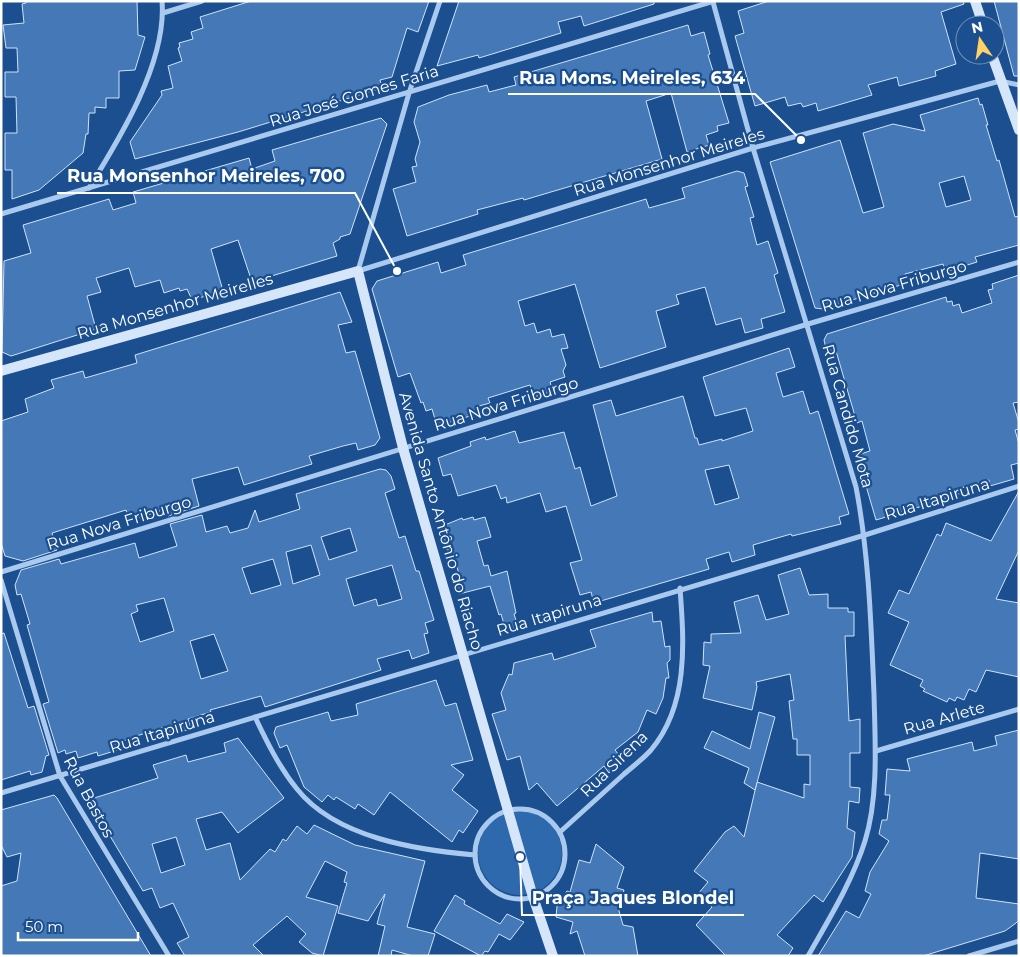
<svg xmlns="http://www.w3.org/2000/svg" width="1020" height="957" font-family="Montserrat,sans-serif">
	<style>
		.green { fill: #2e69ad }
		.building { fill: #4478b7; stroke: #cfe3fa; fill-rule: evenodd }
		.lines { fill: none; stroke-linecap: round; stroke-linejoin: round }
		.street { stroke: #a9c9ee; stroke-width: 5 }
		.secondary { stroke: #d6e6fa; stroke-width: 10 }
		.labels { text-anchor: middle; dominant-baseline: central; stroke-width: 4.5; stroke-linejoin: round; paint-order: stroke }
		.street-label { font-size: 16px; fill: #fff; stroke: #1b4f8f }
		.leader { fill: none; stroke: #fff; stroke-width: 2 }
		.callout-dot { fill: #fff; stroke: #1b4f8f; stroke-width: 2 }
		.callout-label { font-size: 18px; text-anchor: middle; font-weight: bold; fill: #fff; stroke: #1b4f8f; stroke-width: 4.5; stroke-linejoin: round; paint-order: stroke }
	</style>
	<rect width="100%" height="100%" fill="#1b4f8f"/>
	<!-- green -->
	<circle class="green" cx="520" cy="853" r="42"/>
	<!-- building -->
	<g class="building">
		<path d="M26,1H137L138,35L145,37L135,70L119,71V98H106V108L95,107V113H89L88,134H86L83,153L39,190L12,199V170H5V133H17L16,97H5V72H18L17,48H6L3,25L24,23L22,4L26,3Z"/>
		<path d="M251,1H429L418,32L407,28L392,77L380,80L382,88L238,132L135,159L130,142L162,95L161,91L173,88L168,66L182,61L178,48L180,47L179,43L193,39L191,32L203,28L200,17Z"/>
		<path d="M459,1H654V4L584,26L581,16L558,22L561,33L479,58L478,55L437,66Z"/>
		<path d="M769,1H963L964,4L941,12L956,64L935,71L936,76L899,86L897,77L868,85L872,95L818,111L816,103L803,107L801,103L788,106L785,97L755,106L735,36L744,33L738,11Z"/>
		<path d="M994,1H1019V76H1014Z"/>
		<path d="M688,25L691,36L704,32L710,54L708,55L729,123L717,126L718,131L706,135L709,145L687,152L671,93L646,101L662,159L524,200L523,198L477,210L478,214L407,236L393,189L416,182L412,167L417,166L415,159L420,142L414,122L418,107L449,95L487,85L489,92L516,85L514,77Z"/>
		<path d="M978,98L980,105L982,104L988,125H986L997,161L999,160L1015,217L1019,216V245L975,257L977,262L945,272L943,264L905,274L907,283L823,309L815,308L770,162L840,140L863,213L884,207L863,133L893,124L925,131L920,115ZM964,176L971,200L946,207L939,183Z"/>
		<path d="M381,118L387,124L350,234L340,237V239L333,243L337,256L252,282L238,240L211,249L223,291L192,300L187,289L180,291L179,288L164,293L160,280L135,287L129,268L96,278L101,292L87,296L96,329L11,356L2,352L4,261L31,253L23,225L109,199L113,210L136,203L133,192L249,158L252,169L275,161L272,150Z"/>
		<path d="M737,171L744,173L748,186L745,187L754,217L750,218L757,245L768,241L778,273L774,275L785,312L761,319L763,328L745,333L741,318L716,325L705,287L676,295L679,304L656,311L666,347L600,368L575,284L518,301L525,326L534,323L537,333L550,329L552,337L564,334L568,348L561,349L566,365L563,371L565,377L550,382L553,391L534,397L530,385L488,398L490,403L479,406L480,413L437,426L432,409L426,411L423,402L421,403L410,373L398,377L372,289L377,281L438,262L441,273L466,265L463,255L646,199L649,208L685,198L682,188Z"/>
		<path d="M1019,275V402L1013,403L1019,423V429L1015,430L1019,444V463L1011,465L1014,479L990,486L989,480L958,489L959,495L876,520L857,455L870,451L862,421L857,423L836,351L827,353L824,340L827,334L946,297L947,302L952,301L953,306L959,304L962,313L992,303L988,290L993,289L992,284Z"/>
		<path d="M340,292L352,322L338,325L346,353L355,351L380,438L375,445L358,450L356,443L343,446L309,456L312,464L244,485L238,467L192,479L199,506L168,516L166,509L129,521L126,510L52,533L57,550L23,561L5,556L1,543V421L28,412L25,399L54,388L51,380L83,371L85,378L137,363L135,355Z"/>
		<path d="M789,348L795,367L776,373L783,397L803,391L810,414L818,411L849,514L839,517L841,524L792,536L791,534L753,545L755,555L732,562L729,552L706,559L709,569L594,603L591,592L580,595L570,563L582,560L566,506L546,512L540,493L507,503L506,497L501,499L496,485L458,496L451,474L443,476L438,458L471,446L470,442L485,437L486,440L515,431L519,443L564,432L575,469L580,467L591,506L617,496L593,405L611,400L616,416L683,396L695,438H697L699,445L722,439V441L753,431L746,408L715,416L703,377ZM729,465L739,498L715,505L705,470Z"/>
		<path d="M380,469L386,470L391,476L395,489L385,493L399,538L405,536L416,571H419L434,620L425,623L428,633L424,634L429,653L412,659L409,650L377,659L381,670L265,707L261,696L210,710L211,712L188,719L191,729L168,735L165,727L130,738L119,743L121,749L98,756L97,752L78,758L76,751L66,754L65,750L58,753L43,704L49,702L27,625L30,624L21,594L17,595L15,585L21,570L59,559L61,564L135,543L139,558L177,546L170,524L202,515L206,532L227,526L230,533L248,528L255,510L259,522L300,509L296,494ZM350,528L357,551L329,560L321,537ZM311,545L320,575L293,584L286,552ZM273,559L281,585L251,594L242,568ZM392,565L402,599L378,606L376,599L354,606L346,579ZM164,598L174,631L140,642L131,614L138,611L136,605ZM214,634L228,671L201,679L190,641Z"/>
		<path d="M1019,491V550L996,599L1019,603V677L986,670L976,692L969,689L964,700L957,697L955,701L949,698L947,702L923,691L925,689L920,686L923,680L890,665L909,622L888,613L899,590L909,594L937,534L941,536L946,523L991,541Z"/>
		<path d="M473,517L474,520L485,517L491,537L477,541L484,566L488,565L491,576L507,571L516,613L514,614L518,627L506,631L501,614L499,615L490,586L459,594L455,580L460,578L452,549L447,550L440,527L462,518L463,520Z"/>
		<path d="M800,568L809,595L828,594V608H848V612H854V636H845L849,721L860,719V753H850V787L860,788L859,803L849,801L847,828L855,832L852,857L823,902L814,895L777,935L793,948L788,956H726L696,925L712,907L698,894L708,882L694,871L725,832L734,826L744,837L757,782L804,798V784L810,785V755H797V739H793L789,701L794,700L790,674L756,682L757,687L752,710L703,698L710,666L703,665L704,642L711,643V634L741,633L734,602L758,595L766,620L789,614L778,575Z"/>
		<path d="M652,612L653,622L661,621L665,647L670,646V660L667,663L669,678H666L663,698L656,714L647,710L638,732L615,750L623,760L609,773L604,766L557,806L537,783L529,790L520,756L507,760L492,714L506,710L501,693L509,674L512,675L514,663L552,653L554,660L596,647L590,630Z"/>
		<path d="M4,633L28,708L34,706L49,755L46,756L42,772L31,775L30,771L1,780V634Z"/>
		<path d="M436,680L445,706L456,703L473,760L451,765L464,775L452,790L478,811L463,833L459,830L452,842L390,792L374,815L358,804L355,809L336,797L334,800L328,795L322,802L304,787L287,745L280,748L274,733L276,727L328,712L331,721L358,715L356,704Z"/>
		<path d="M759,712L775,717L755,790L744,783L749,768L704,748L712,731L750,749Z"/>
		<path d="M1019,730V859L980,853L976,898L1019,904V920L1016,923L1005,931L923,956H818L846,911L859,918L871,894L865,891L870,872L889,841L879,834L882,820H887L890,795H885L887,769L910,771L907,759L972,742L974,751L997,745L995,736Z"/>
		<path d="M238,738L284,798L238,833L222,812L196,819L206,850L230,843L240,880L270,849L275,852L283,839L286,841L297,826L307,834L314,825L355,845L425,861L407,927L435,934L428,956H413L392,950L391,956H378L385,926L377,924L385,894L368,921L338,913L347,883L344,882L347,872L325,861L306,897L338,906L323,956L312,953L299,942L306,934L287,916L253,945L264,956H185L177,943L189,937L173,903L160,908L152,888L143,891L107,831L110,830L91,799L158,778L153,765L186,755L188,762L226,752L224,743ZM176,837L185,865L161,873L152,844Z"/>
		<path d="M54,795L57,798L151,956H1V886L17,881L21,853L7,857L1,845V810Z"/>
		<path d="M596,844L624,867L617,888L624,890L619,911L623,925L633,927L638,956H585L577,931L570,934L573,922L556,917L557,906L567,891L570,892L579,860L590,863Z"/>
		<path d="M455,895L465,901L464,904L500,924L507,914L524,922L510,940L499,934L488,952L485,951L481,956L434,931Z"/>
	</g>
	<g class="lines">
		<!-- street -->
		<g class="street">
			<path d="M713,2L753,148L856,487C869,555 871,624 874,694C875,740 879,796 865,841C852,882 829,919 808,956"/>
			<path d="M163,13L202,1"/>
			<path d="M89,188C120,138 167,62 162,1"/>
			<path d="M1,214L714,1"/>
			<path d="M358,271L753,148L1000,81L1019,85"/>
			<path d="M358,271L409,93L440,1"/>
			<path d="M1,572L808,324L1019,262"/>
			<path d="M1,580L60,776L169,956"/>
			<path d="M255,717C267,742 279,767 297,789C336,838 417,850 475,855"/>
			<path d="M876,751L1019,709"/>
			<path d="M1,793L865,535L1019,486"/>
			<circle cx="520" cy="854" r="45"/>
			<path d="M560,832C581,813 602,794 623,775C632,767 643,759 651,750C689,705 684,642 680,588"/>
			<path d="M969,956L1019,941"/>
		</g>
		<!-- secondary -->
		<g class="secondary">
			<path d="M975,1L983,25"/>
			<path d="M992,55L1019,130"/>
			<path d="M1,371L358,271L403,448L533,897L553,956"/>
		</g>
	</g>
	<g class="labels">
		<!-- street labels -->
		<g class="street-label">
			<text transform="translate(354 96) rotate(-17)">Rua José Gomes Faria</text>
			<text transform="translate(669 162) rotate(-17)">Rua Monsenhor Meireles</text>
			<text transform="translate(894 286) rotate(-16)">Rua Nova Friburgo</text>
			<text transform="translate(175 306) rotate(-16)">Rua Monsenhor Meirelles</text>
			<text transform="translate(506 404) rotate(-17)">Rua Nova Friburgo</text>
			<text transform="translate(848 416) rotate(74)">Rua Candido Mota</text>
			<text transform="translate(937 499) rotate(-17)">Rua Itapiruna</text>
			<text transform="translate(441 521) rotate(74)">Avenida Santo Antônio do Riacho</text>
			<text transform="translate(119 523) rotate(-17)">Rua Nova Friburgo</text>
			<text transform="translate(549 615) rotate(-17)">Rua Itapiruna</text>
			<text transform="translate(944 718) rotate(-16)">Rua Arlete</text>
			<text transform="translate(162 732) rotate(-17)">Rua Itapiruna</text>
			<text transform="translate(614 764) rotate(-44)">Rua Sirena</text>
			<text transform="translate(89 797) rotate(62)">Rua Bastos</text>
		</g>
	</g>
	<!-- callouts -->
	<path class="leader" d="M801 140L755 94H508M397 271L355 193H57M520 857L522 915H744"/>
	<g class="callout-dot">
		<circle cx="801" cy="140" r="5"/>
		<circle cx="397" cy="271" r="5"/>
		<circle cx="520" cy="857" r="5"/>
	</g>
	<g class="callout-label">
		<text x="632" y="84">Rua Mons. Meireles, 634</text>
		<text x="206" y="182">Rua Monsenhor Meireles, 700</text>
		<text x="633" y="904">Praça Jaques Blondel</text>
	</g>
	<!-- border -->
	<rect width="1020" height="957" fill="none" stroke="#ffffff" stroke-width="5"/>
	<!-- north arrow -->
	<g transform="translate(980 40) rotate(347)"><circle r="24" fill="#1b4f8f" stroke="#7695bc"/>
	<path d="M0-4L9 19L0 12L-9 19Z" fill="#ffd166"/>
	<text y="-8" font-size="14" font-weight="bold" text-anchor="middle" fill="#ffffff">N</text>
	</g>
	<!-- scale -->
	<path d="M18 932v8h120v-8" fill="none" stroke="#ffffff" stroke-width="2.5"/>
	<text x="25" y="932" font-size="15" fill="#ffffff" stroke="#1b4f8f" stroke-width="4" paint-order="stroke">50 m</text>
</svg>
